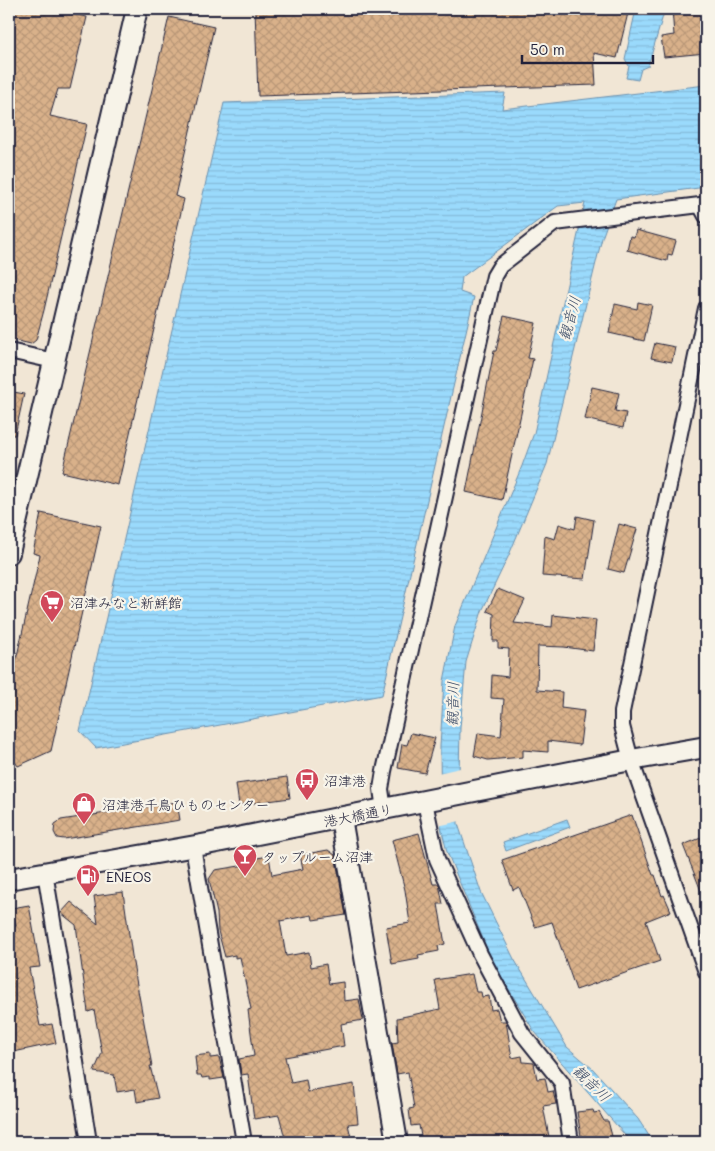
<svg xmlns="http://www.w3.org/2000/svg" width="715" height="1151" font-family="Mali,'Klee One',sans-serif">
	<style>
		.water { fill: url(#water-rules); stroke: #6a90af }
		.pier { fill: #f1e6d5 }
		.building { fill: url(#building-cross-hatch); stroke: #22223b }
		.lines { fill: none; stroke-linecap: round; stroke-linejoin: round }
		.street-casing { stroke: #22223b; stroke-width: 18 }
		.secondary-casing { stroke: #22223b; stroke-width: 24 }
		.street { stroke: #f7f3e8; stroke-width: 14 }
		.secondary { stroke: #f7f3e8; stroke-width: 20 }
		.labels { text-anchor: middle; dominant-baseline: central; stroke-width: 4.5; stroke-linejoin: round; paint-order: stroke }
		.poi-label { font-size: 14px; fill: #22223b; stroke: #f7f3e8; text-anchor: start }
		.street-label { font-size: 14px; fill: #22223b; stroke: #f7f3e8 }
		.water-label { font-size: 15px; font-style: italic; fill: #40506b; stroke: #f7f3e8 }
	</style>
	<defs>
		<pattern id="water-rules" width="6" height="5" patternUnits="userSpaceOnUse" patternTransform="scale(1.25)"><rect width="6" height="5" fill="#9adafc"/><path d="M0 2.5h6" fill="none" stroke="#84bbd9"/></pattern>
		<pattern id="building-cross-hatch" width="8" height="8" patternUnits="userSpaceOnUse" patternTransform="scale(1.25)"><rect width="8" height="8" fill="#d9b18a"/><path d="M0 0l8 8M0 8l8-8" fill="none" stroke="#ba9878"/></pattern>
	</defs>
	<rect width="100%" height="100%" fill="#f1e6d5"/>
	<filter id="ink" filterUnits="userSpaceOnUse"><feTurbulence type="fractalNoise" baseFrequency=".02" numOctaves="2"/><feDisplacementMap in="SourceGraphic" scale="10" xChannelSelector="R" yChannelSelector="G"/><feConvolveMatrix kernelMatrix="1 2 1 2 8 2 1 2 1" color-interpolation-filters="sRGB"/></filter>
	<g filter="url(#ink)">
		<!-- water -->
		<g class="water">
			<path d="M636,9H665L648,66L641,69L638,80L626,78L629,66L625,59Z"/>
			<path d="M706,85V187L616,199L602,238L547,464L509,555L482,611L466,662L460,728L458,824L481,892L514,959L567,1047L593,1069L638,1119L653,1142H631L534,1031L493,963L447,852L441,827L440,747L444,681L455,626L522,466L534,433L585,203L558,206L462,277L460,292L474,297L382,695L96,748L80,731L224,103L505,93L502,109Z"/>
			<path d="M567,819L570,827L506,851L503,842Z"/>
		</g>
		<!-- pier -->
		<path class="pier" d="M460,768V821L438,826V773Z"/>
		<!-- building -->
		<g class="building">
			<path d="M9,9H47L87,17L70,89H58L50,116L87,124L44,310L36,340L31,344L9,339V268L12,253L9,252Z"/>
			<path d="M255,9H629L617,58L594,53L596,85L258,96Z"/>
			<path d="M672,9H706V53L664,57L661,37L674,35Z"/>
			<path d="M169,17L214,27L175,196L184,199L118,485L62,472Z"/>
			<path d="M636,230L676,241L672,255L668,254L667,261L627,250L630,236L634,237Z"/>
			<path d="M638,302L652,305L644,341L609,333L615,304L637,309Z"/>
			<path d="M504,316L536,323L528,358L533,359L502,500L466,492L494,351H496Z"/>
			<path d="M655,343L675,347L672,362L651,358Z"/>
			<path d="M592,387L619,393L615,411L626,413L623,428L585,419Z"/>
			<path d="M9,391L24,394L15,435H9Z"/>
			<path d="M41,513L101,526L51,751L18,766L9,754V691L40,555L33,553Z"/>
			<path d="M577,516L594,520L585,579L542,576L545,536L555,539L559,524L575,529Z"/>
			<path d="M619,524L637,529L624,573L608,569Z"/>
			<path d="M498,589L525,600L514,623L552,627L553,615L596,620L593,651L564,647L538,646L537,690L562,692L561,708L584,711L580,745L548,741V752L523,750V757L488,760L474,756L478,733L501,736L504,699L491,698L492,675L508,677L509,649L498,648V641H493L494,614L487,611Z"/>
			<path d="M411,733L435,738L425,773L398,768L402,744L407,745Z"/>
			<path d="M287,777L290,798L239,805L236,784Z"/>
			<path d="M177,802L180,820L64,839L57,838L54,832L55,824L61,820Z"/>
			<path d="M632,815L653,875H655L662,896L664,895L671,911L646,921L660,961L576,990L552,922L535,927L519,887L513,890L502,860Z"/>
			<path d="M419,833L433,884H439L443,904H438L445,944L438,946L439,951L418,955L419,959L392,964L386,927L410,923L405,890L392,840Z"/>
			<path d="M706,836V901H705L683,845Z"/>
			<path d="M328,850L335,855L346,915L313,920L312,915L280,921L286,956L309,952L311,967L326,964L329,984L343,982L344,1001L359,999L363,1020L341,1024L344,1046L285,1057L291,1083L306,1080L308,1092L354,1084L358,1123L348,1124L352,1142H286L279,1115L254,1119L248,1074L241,1075L239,1059L254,1056L248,1010L251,1009L240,957L235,958V955L225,957L218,931L217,913L209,879L215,870L252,864L251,859L269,856L272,875L303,869L300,855Z"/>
			<path d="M123,892L133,963L152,1066H150L158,1098L137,1102L135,1089L117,1092L114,1075L94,1072L102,1053L94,1010L88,1012L76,925L61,913L71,902L98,924L94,896Z"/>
			<path d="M29,905L40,967L29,968L40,1026L52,1024L56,1043L9,1053V927L16,926L12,908Z"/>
			<path d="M472,974L476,992H481L482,997L489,996L491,1010L497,1009L500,1021H506L512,1058L522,1056L523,1062L534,1063L537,1079L545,1078L548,1092L553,1091L556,1104L543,1106L550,1142H422L419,1125L411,1126L409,1109L414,1108L408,1072L397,1074L392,1043L398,1042L397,1018L440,1009L435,980Z"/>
			<path d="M210,1054V1058L219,1057L224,1078L210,1080V1077L202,1078L201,1075H197L195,1056Z"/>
			<path d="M593,1110L594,1113L599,1112L604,1121H608L613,1140L582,1142L577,1112Z"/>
		</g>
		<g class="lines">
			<!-- street casing -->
			<g class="street-casing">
				<g id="street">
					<path d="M706,308L622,712V726L631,760L706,972"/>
					<path d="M9,351L54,361"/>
					<path d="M425,802L437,859L480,954L522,1033L562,1083L571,1142"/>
					<path d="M384,810L381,789L384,771L494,276L500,266L555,223L700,205L706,216"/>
					<path d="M193,847L244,1142"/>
					<path d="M45,872L89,1142"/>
				</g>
			</g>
			<!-- secondary casing -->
			<g class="secondary-casing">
				<g id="secondary">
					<path d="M9,553L137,9"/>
					<path d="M341,818L397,1142"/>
					<path d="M9,879L207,844L631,760L706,747"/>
				</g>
			</g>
			<!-- street -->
			<use href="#street" class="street"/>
			<!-- secondary -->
			<use href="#secondary" class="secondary"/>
		</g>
	</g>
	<!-- icons -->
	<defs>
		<g id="supermarket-pin" transform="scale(1.25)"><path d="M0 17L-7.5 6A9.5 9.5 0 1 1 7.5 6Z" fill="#d1495b" stroke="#f7f3e8"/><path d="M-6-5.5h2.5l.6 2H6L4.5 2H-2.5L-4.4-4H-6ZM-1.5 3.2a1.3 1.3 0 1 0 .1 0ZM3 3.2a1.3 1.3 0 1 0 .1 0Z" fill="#fff"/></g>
		<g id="bus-pin" transform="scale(1.25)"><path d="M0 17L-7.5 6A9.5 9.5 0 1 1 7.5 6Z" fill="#d1495b" stroke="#f7f3e8"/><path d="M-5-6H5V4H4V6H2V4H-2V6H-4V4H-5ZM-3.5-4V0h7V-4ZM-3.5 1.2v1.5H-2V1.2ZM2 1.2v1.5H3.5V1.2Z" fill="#fff"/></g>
		<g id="shop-pin" transform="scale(1.25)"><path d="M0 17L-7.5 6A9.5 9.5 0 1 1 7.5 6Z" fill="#d1495b" stroke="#f7f3e8"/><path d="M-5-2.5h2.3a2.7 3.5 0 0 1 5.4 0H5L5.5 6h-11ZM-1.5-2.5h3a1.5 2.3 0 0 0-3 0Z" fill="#fff"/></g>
		<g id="bar-pin" transform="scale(1.25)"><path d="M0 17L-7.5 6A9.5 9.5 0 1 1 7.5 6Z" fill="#d1495b" stroke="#f7f3e8"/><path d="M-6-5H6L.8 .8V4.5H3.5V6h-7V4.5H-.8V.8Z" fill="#fff"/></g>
		<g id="fuel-pin" transform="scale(1.25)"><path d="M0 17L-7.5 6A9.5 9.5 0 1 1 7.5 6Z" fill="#d1495b" stroke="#f7f3e8"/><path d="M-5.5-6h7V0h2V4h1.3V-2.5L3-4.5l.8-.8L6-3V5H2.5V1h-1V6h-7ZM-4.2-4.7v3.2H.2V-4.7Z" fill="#fff"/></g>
	</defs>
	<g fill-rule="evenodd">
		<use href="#supermarket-pin" x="52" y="602"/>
		<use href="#bus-pin" x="307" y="780"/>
		<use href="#shop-pin" x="84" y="804"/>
		<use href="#bar-pin" x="245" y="856"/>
		<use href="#fuel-pin" x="88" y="876"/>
	</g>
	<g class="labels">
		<!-- poi labels -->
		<g class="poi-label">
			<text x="70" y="602">沼津みなと新鮮館</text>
			<text x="324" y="780">沼津港</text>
			<text x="102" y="804">沼津港千鳥ひものセンター</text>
			<text x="262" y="856">タップルーム沼津</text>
			<text x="106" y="876">ENEOS</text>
		</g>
		<!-- street labels -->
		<g class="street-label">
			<text transform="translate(358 815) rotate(-11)">港大橋通り</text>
		</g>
		<!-- water labels -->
		<g class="water-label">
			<text transform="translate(569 318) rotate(-75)">観音川</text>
			<text transform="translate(452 704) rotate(-89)">観音川</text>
			<text transform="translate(592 1083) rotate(44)">観音川</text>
		</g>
	</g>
	<!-- margin -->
	<rect width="715" height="1151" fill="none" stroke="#f7f3e8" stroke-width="30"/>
	<rect x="15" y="15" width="685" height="1121" fill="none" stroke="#22223b" stroke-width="2" filter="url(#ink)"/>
	<!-- scale -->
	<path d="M522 55v8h131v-8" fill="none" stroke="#22223b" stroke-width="2.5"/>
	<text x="530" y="55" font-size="15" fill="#22223b" stroke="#f7f3e8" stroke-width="4" paint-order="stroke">50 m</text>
</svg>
